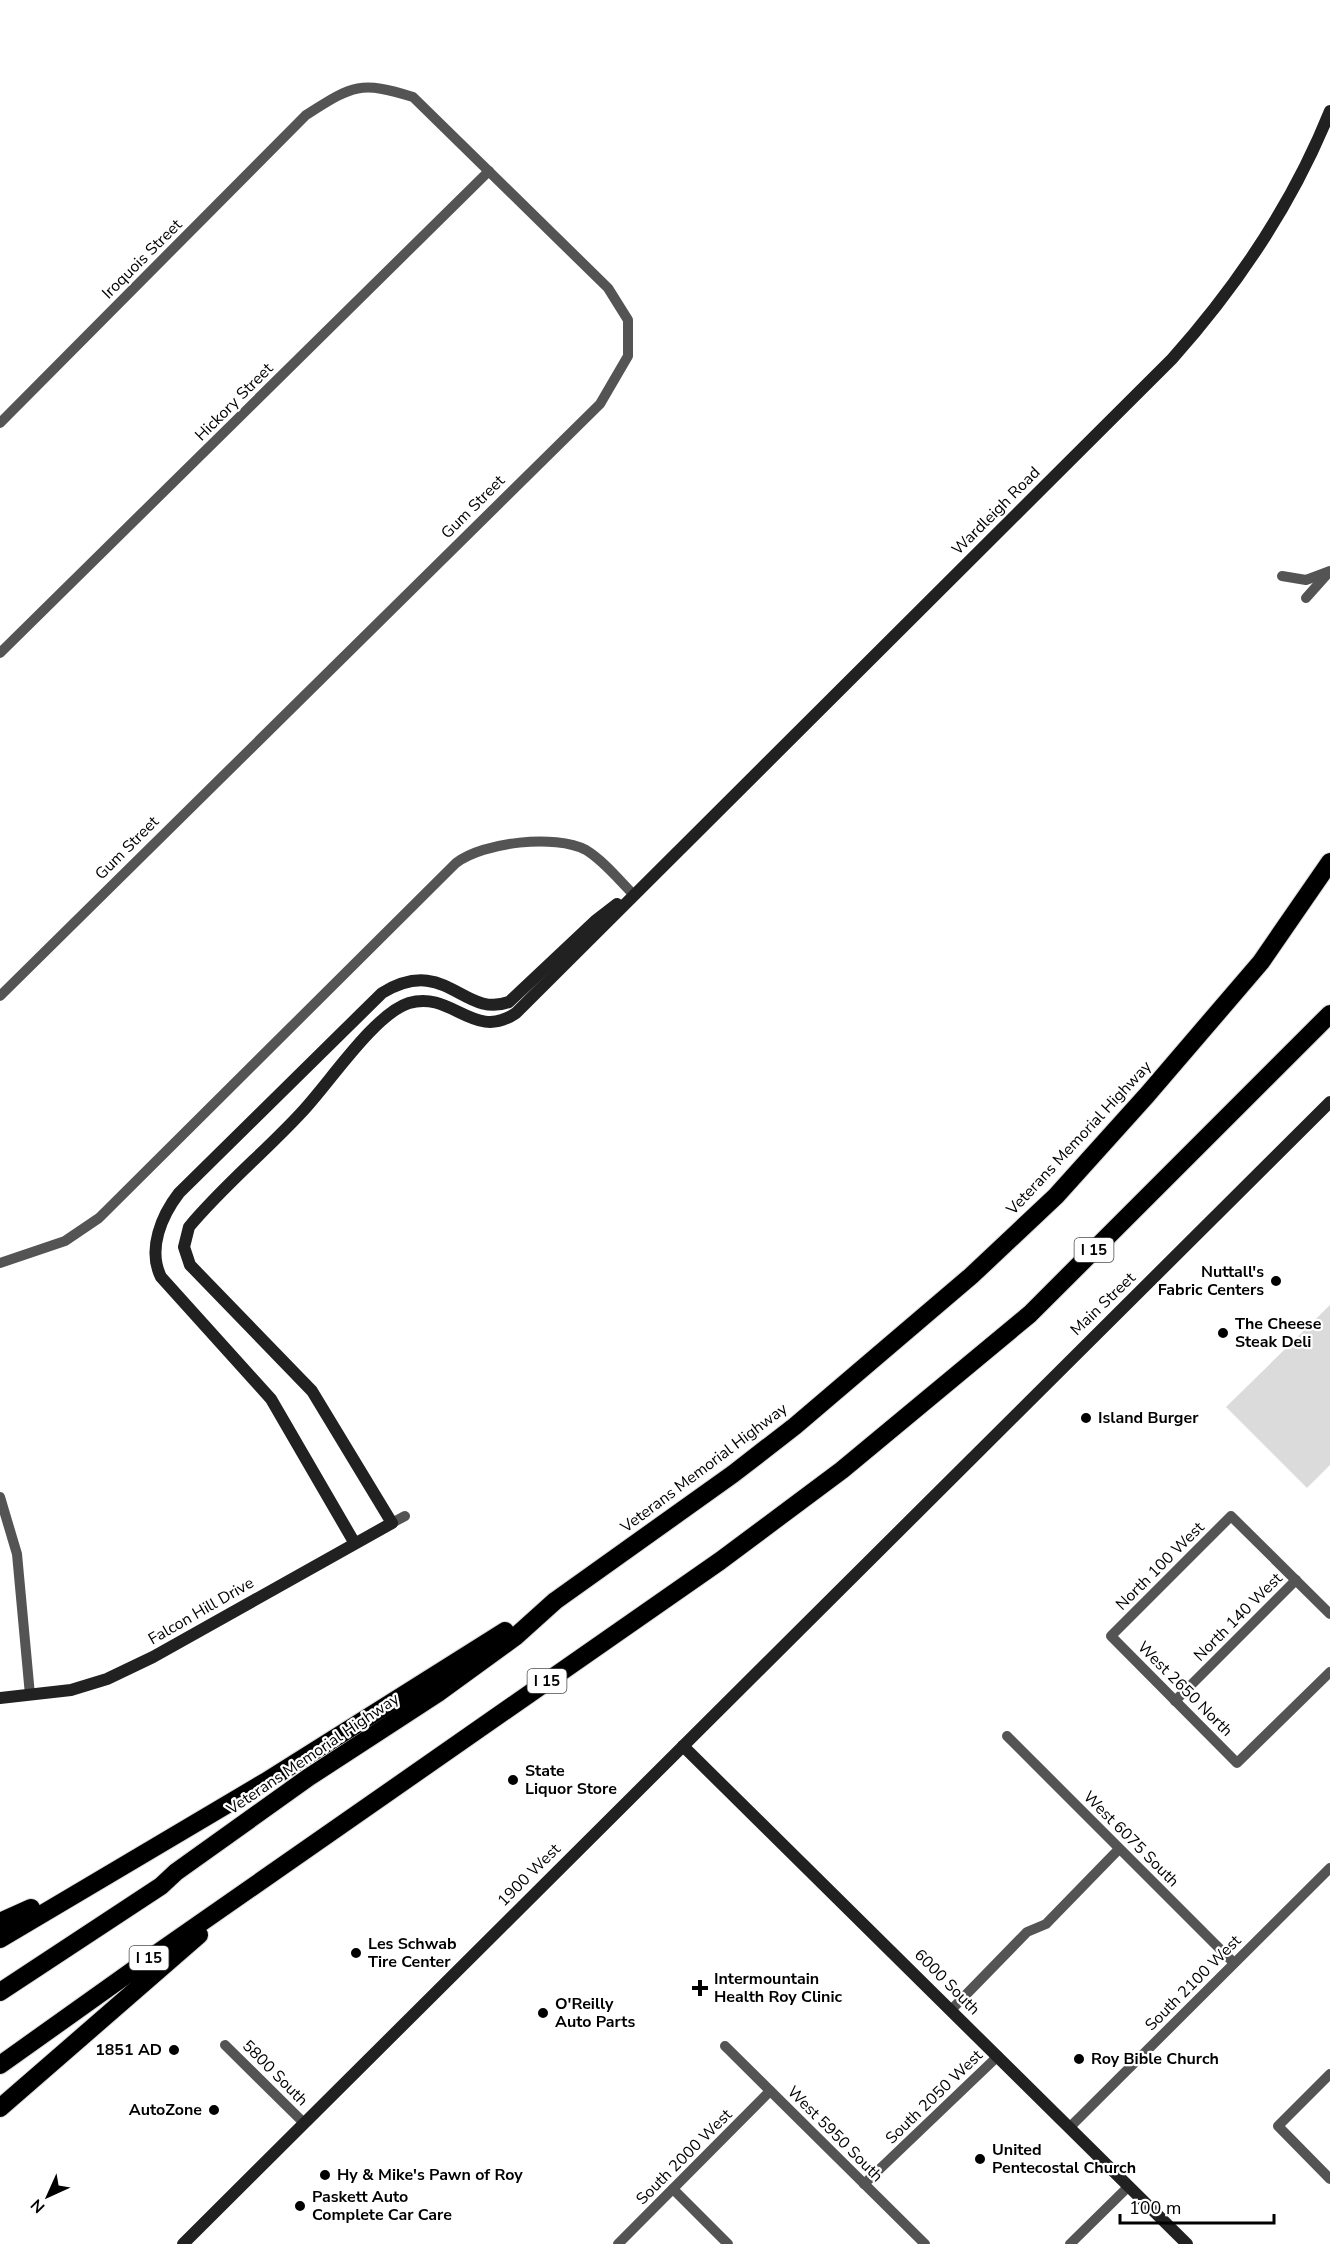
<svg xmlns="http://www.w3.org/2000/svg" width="1330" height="2244" font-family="'Nunito Sans',sans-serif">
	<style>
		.green { fill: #dbdbdb }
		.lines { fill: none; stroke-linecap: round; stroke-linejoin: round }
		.highway-casing { stroke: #dbdbdb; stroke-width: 20 }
		.street { stroke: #545454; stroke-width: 10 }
		.secondary { stroke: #212121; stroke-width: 12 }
		.highway { stroke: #000; stroke-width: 18 }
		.poi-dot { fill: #000; stroke: #fff; stroke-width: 2 }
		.labels { text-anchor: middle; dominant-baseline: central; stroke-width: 4.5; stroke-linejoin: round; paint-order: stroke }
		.shield { fill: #fff; stroke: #4c4c4c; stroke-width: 1.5 }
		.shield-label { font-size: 15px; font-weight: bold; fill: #000 }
		.street-label { font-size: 16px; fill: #000; stroke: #fff }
		.poi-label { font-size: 16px; font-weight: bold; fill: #000; stroke: #fff; text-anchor: start }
	</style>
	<rect width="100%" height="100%" fill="#fff"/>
	<!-- green -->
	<path class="green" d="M1330,1305V1465L1307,1488L1226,1407Z"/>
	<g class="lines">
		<!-- highway casing -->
		<g class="highway-casing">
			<g id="highway">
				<path d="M0,1922L31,1908"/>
				<path d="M0,1939L265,1782L505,1631"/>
				<path d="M0,1992L161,1886L176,1872L309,1777L438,1693L515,1637L555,1601L733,1474L795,1426L971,1276L1056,1196L1147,1095L1261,962L1330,862"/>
				<path d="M0,2065L146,1961L720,1561L842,1470L1030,1314L1330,1014"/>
				<path d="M0,2108L199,1935"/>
			</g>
		</g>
		<!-- street -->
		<g class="street">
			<path d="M0,423L306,115C352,86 359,80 413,97L608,288L628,320V356L600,404L0,996"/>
			<path d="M1282,576L1306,580L1330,571"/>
			<path d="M1306,598L1329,572"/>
			<path d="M0,653L489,171"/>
			<path d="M0,1263L65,1241L99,1218L456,863C483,842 555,834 586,850C604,861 619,880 634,895"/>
			<path d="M0,1497L17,1554L30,1695"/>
			<path d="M392,1523L405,1516"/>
			<path d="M1330,1614L1231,1516L1111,1636L1237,1763L1330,1672"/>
			<path d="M1175,1701L1296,1580"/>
			<path d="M1007,1736L1234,1963"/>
			<path d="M952,2009L1027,1932L1046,1924L1119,1849"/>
			<path d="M225,2045L304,2123"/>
			<path d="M725,2046L925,2244"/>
			<path d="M1330,2074L1278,2126L1330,2179"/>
			<path d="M1070,2127L1330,1868"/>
			<path d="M864,2184L998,2056"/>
			<path d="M673,2189L728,2244"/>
			<path d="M618,2244L770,2091"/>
			<path d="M1070,2244L1129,2186"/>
		</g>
		<!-- secondary -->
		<g class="secondary">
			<path d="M354,1542L271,1399L161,1277C147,1249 162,1215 179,1193L382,993C446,954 463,1019 509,1002L595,921L617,904"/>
			<path d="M0,1698L71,1690L107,1679L153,1657L392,1523L312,1391L190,1265L184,1247L189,1227C223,1186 265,1152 301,1113C328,1085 374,1014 409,1003C452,990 474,1042 516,1013L1172,359C1238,285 1293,203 1330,111"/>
			<path d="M683,1746L1187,2244"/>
			<path d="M183,2244L1330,1102"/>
		</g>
		<!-- highway -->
		<use href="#highway" class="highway"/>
	</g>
	<!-- markers -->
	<g class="poi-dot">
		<circle cx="1276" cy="1281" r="6"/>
		<circle cx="1223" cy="1333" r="6"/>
		<circle cx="1086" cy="1418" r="6"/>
		<circle cx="513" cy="1780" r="6"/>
		<circle cx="356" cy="1953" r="6"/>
		<path d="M697 1979h6v6h6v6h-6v6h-6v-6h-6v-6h6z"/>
		<circle cx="543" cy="2013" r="6"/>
		<circle cx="174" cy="2050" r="6"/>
		<circle cx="1079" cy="2059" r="6"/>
		<circle cx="214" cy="2110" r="6"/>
		<circle cx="980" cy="2159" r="6"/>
		<circle cx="325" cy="2175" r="6"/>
		<circle cx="300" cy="2206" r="6"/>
	</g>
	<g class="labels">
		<!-- shield labels -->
		<g class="shield">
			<rect x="1074.5" y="1238" width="39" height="24" rx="4.5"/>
			<rect x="527.5" y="1669" width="39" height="24" rx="4.5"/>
			<rect x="129.5" y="1946" width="39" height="24" rx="4.5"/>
		</g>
		<g class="shield-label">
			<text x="1094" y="1250">I 15</text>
			<text x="547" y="1681">I 15</text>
			<text x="149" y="1958">I 15</text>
		</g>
		<!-- street labels -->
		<g class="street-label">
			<text transform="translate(142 259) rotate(-45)">Iroquois Street</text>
			<text transform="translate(234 402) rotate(-45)">Hickory Street</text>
			<text transform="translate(473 507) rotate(-45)">Gum Street</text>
			<text transform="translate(996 511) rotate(-45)">Wardleigh Road</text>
			<text transform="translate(127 848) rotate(-45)">Gum Street</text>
			<text transform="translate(1079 1138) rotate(-47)">Veterans Memorial Highway</text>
			<text transform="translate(1103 1304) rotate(-44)">Main Street</text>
			<text transform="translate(704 1468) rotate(-37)">Veterans Memorial Highway</text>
			<text transform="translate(1160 1566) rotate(-45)">North 100 West</text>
			<text transform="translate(201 1611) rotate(-30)">Falcon Hill Drive</text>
			<text transform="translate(1238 1617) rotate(-45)">North 140 West</text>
			<text transform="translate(1185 1689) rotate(45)">West 2650 North</text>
			<text transform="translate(313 1754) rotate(-34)">Veterans Memorial Highway</text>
			<text transform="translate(1131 1839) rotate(45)">West 6075 South</text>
			<text transform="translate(529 1875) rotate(-45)">1900 West</text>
			<text transform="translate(947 1982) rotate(45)">6000 South</text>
			<text transform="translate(1193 1983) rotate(-45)">South 2100 West</text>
			<text transform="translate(275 2073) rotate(45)">5800 South</text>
			<text transform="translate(934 2097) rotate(-44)">South 2050 West</text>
			<text transform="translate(835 2134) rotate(45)">West 5950 South</text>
			<text transform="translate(684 2157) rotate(-45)">South 2000 West</text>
		</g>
		<!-- poi labels -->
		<g class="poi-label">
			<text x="1264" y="1272" text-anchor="end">Nuttall's<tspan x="1264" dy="18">Fabric Centers</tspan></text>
			<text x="1235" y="1324">The Cheese<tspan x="1235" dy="18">Steak Deli</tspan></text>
			<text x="1098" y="1418">Island Burger</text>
			<text x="525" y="1771">State<tspan x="525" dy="18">Liquor Store</tspan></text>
			<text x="368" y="1944">Les Schwab<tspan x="368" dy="18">Tire Center</tspan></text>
			<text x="714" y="1979">Intermountain<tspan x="714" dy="18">Health Roy Clinic</tspan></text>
			<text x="555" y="2004">O'Reilly<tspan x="555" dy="18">Auto Parts</tspan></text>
			<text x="162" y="2050" text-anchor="end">1851 AD</text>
			<text x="1091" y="2059">Roy Bible Church</text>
			<text x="202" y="2110" text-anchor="end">AutoZone</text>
			<text x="992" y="2150">United<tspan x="992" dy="18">Pentecostal Church</tspan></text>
			<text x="337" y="2175">Hy &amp; Mike's Pawn of Roy</text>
			<text x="312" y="2197">Paskett Auto<tspan x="312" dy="18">Complete Car Care</tspan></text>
		</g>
	</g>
	<!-- north arrow -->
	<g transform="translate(48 2196) rotate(225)" stroke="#ffffff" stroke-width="4.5" paint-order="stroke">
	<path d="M0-4.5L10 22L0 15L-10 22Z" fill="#000000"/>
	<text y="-9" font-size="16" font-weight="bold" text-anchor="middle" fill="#000000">N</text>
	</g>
	<!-- scale -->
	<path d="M1120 2214v9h154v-9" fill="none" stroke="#000000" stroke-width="3"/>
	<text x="1129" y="2214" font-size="18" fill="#000000" stroke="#ffffff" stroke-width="4.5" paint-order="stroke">100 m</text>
</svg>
